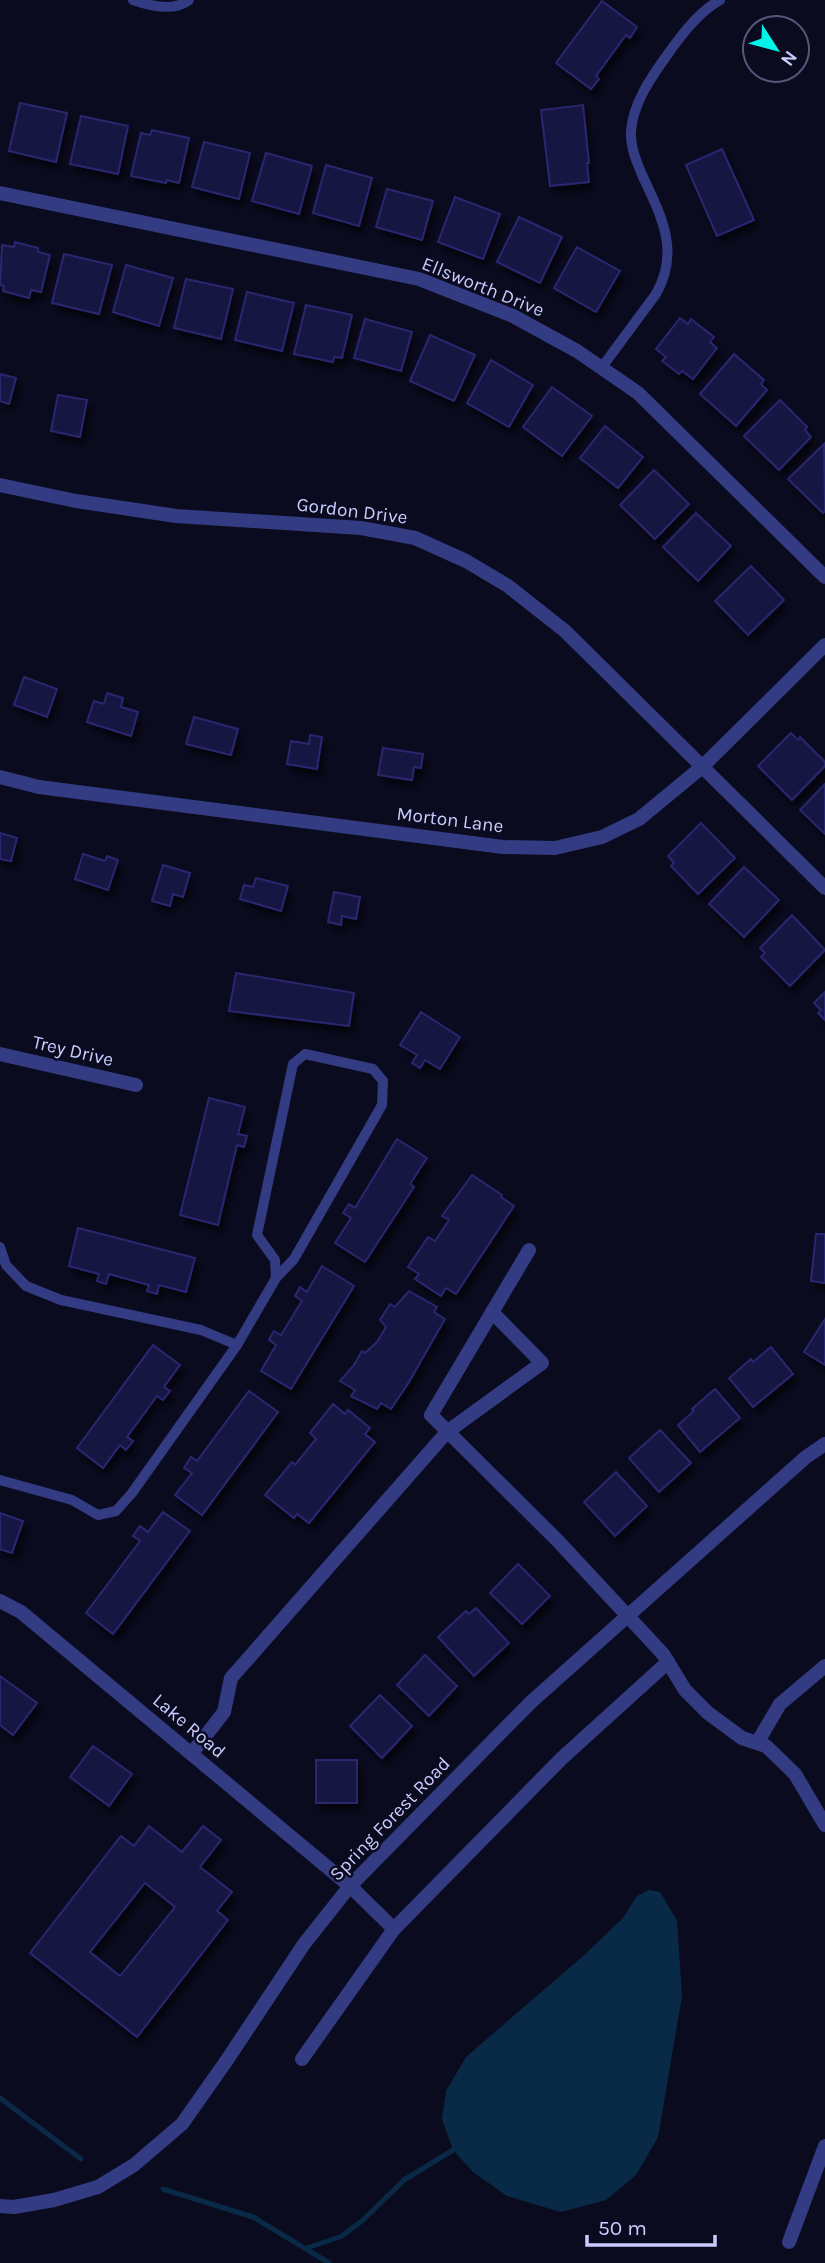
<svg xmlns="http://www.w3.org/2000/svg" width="825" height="2263" font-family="Karla,sans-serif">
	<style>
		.water { fill: #092a46 }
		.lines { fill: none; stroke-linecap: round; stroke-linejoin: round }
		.stream { stroke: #092a46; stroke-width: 5 }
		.building { fill: #181642; stroke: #2a266f; stroke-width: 2; fill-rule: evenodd; filter: url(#shadow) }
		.service { stroke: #333b82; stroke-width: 10 }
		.minor { stroke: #333b82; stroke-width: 14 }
		.labels { text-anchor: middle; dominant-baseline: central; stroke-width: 5; stroke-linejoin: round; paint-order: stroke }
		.street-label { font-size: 19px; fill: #caccff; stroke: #0b0b20 }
	</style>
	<defs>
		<filter id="shadow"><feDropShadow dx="4" dy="7" stdDeviation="3.5" flood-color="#0009"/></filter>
	</defs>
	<rect width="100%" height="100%" fill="#0b0b20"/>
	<!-- water -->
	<path class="water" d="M649,1890L660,1892L677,1921L682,1996L658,2137L636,2175L606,2200L561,2212L507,2196L473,2172L453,2150L442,2119L446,2091L466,2057L581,1958L623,1918L637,1896Z"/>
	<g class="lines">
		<!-- stream -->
		<g class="stream">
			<path d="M0,2098L81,2159"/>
			<path d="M163,2189L253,2217L329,2263"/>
			<path d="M307,2248L342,2236L363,2220L404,2180L453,2150"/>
		</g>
	</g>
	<!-- building -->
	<g class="building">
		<path d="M602,1L637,27L630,38L626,35L596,76L599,79L591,89L556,63Z"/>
		<path d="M20,103L67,113L56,162L9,151Z"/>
		<path d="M583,105L589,163H587L589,182L550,186L541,110Z"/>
		<path d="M81,116L128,126L118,174L70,164Z"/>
		<path d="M152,130L189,138L179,183L167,180L166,183L131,176L141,133L150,135Z"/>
		<path d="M204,142L250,153L239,199L192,187Z"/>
		<path d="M722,149L754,220L717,236L686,165Z"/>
		<path d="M266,153L312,166L299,214L252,201Z"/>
		<path d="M326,165L372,178L359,226L313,213Z"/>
		<path d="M387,189L433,201L422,240L376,227Z"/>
		<path d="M455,197L500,214L483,259L438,242Z"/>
		<path d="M519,217L562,237L540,283L497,262Z"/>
		<path d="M15,242L38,248V252L50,255L41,292L31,290L29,298L3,291L4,286L0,285L2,245L14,247Z"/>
		<path d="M577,247L620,271L596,312L554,288Z"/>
		<path d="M64,254L112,265L99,314L52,303Z"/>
		<path d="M126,265L173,278L159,326L113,312Z"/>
		<path d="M186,279L233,289L221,339L174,328Z"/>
		<path d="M247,292L294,303L282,351L235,340Z"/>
		<path d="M306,305L352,315L342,358L334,357L333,362L294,354Z"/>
		<path d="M680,318L688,324L691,319L714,337L710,342L717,348L693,379L682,371L679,374L662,361L666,357L656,349Z"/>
		<path d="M365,319L412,332L401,371L354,358Z"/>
		<path d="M430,335L475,355L454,401L410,381Z"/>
		<path d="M734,354L764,380L761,384L767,390L736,426L700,394Z"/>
		<path d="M491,360L533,385L509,427L467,403Z"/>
		<path d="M0,374L16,378L9,404L0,401Z"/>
		<path d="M552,387L592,416L562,456L523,427Z"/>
		<path d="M58,395L87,400L80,437L51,431Z"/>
		<path d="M780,400L807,427L805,430L811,437L779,470L744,436Z"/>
		<path d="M605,426L643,457L618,488L580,458Z"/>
		<path d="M824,444L825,511L823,513L788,479Z"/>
		<path d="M654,470L689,504L655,539L620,505Z"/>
		<path d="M696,513L731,546L698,581L663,547Z"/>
		<path d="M751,566L784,600L748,635L715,601Z"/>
		<path d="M24,677L57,689L47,717L14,705Z"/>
		<path d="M107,693L123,698L121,707L138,712L131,736L87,722L94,701L104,704Z"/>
		<path d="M194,717L238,729L231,755L186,744Z"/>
		<path d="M791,733L798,740L800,737L825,762V766L792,800L758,766Z"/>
		<path d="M310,735L322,737L317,769L287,764L291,741L309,744Z"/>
		<path d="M383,748L423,754L421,768L414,767L412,780L378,775Z"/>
		<path d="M825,784V834L800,810Z"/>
		<path d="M701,823L735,858L698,894L671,866L674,863L668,856Z"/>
		<path d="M0,833L17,838L11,861L0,859Z"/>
		<path d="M83,854L105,861L107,856L118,860L108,890L75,879Z"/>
		<path d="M163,865L190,873L183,897L173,894L170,906L152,901Z"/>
		<path d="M744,867L779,900L744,937L709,904Z"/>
		<path d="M256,878L288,886L281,911L240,899L244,885L253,887Z"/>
		<path d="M334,892L360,897L356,919L342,916L341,925L328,922Z"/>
		<path d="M792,915L825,950L790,986L761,957L765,953L760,948Z"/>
		<path d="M236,973L354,993L349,1026L229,1011Z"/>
		<path d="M825,992V1020L818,1013L821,1010L814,1003Z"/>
		<path d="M421,1012L460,1037L440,1069L425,1060L420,1068L412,1063L417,1055L400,1045Z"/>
		<path d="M209,1098L245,1107L238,1134L247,1136L244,1147L237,1145L218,1225L180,1215Z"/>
		<path d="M397,1139L427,1158L410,1184L414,1187L365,1262L335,1243L351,1218L343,1213L349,1204L355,1208Z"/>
		<path d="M472,1175L502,1195L501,1197L514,1206L456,1294L446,1288L441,1296L415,1279L419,1274L408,1267L428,1237L435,1241L449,1220L442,1216Z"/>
		<path d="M78,1228L195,1258L186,1292L159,1285L157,1294L147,1291L149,1285L109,1274L106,1284L97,1281L99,1274L69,1266Z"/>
		<path d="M816,1234H825V1283L811,1281Z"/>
		<path d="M322,1266L354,1286L291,1389L261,1371L276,1345L269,1340L274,1331L281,1335L302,1301L295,1296L300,1287L307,1292Z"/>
		<path d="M409,1291L437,1307L434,1312L445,1319L409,1382L391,1409L381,1403L377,1409L351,1396L355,1390L340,1381L354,1365L362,1351L365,1353L377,1342L386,1327L380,1320L390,1304L395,1307Z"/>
		<path d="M825,1319V1365L804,1352Z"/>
		<path d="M153,1345L180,1365L164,1387L170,1391L163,1400L157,1396L127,1437L133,1441L126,1450L120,1445L103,1468L77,1448Z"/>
		<path d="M771,1347L793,1374L753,1407L729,1378L751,1359L753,1362Z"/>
		<path d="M715,1389L740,1418L700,1452L678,1425L694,1411L692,1409Z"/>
		<path d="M249,1391L278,1412L202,1515L175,1495L192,1473L184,1468L191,1457L197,1461Z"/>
		<path d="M333,1404L345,1414L348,1410L370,1428L365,1434L375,1442L309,1523L297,1514L294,1518L265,1495L292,1462L295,1465L316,1439L310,1433Z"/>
		<path d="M660,1430L691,1463L659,1492L629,1458Z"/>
		<path d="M616,1472L647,1506L615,1536L584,1502Z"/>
		<path d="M163,1512L190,1531L113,1634L86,1613L140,1541L133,1536L140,1526L148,1532Z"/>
		<path d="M0,1513L23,1521L12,1553L0,1549Z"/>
		<path d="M518,1564L550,1596L522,1624L490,1593Z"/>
		<path d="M476,1608L509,1643L474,1676L438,1637L466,1611L469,1614Z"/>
		<path d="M425,1655L457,1686L429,1716L397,1685Z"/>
		<path d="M0,1676L37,1703L13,1735L0,1725Z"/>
		<path d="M380,1695L412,1726L382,1758L350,1726Z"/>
		<path d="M93,1746L132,1774L109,1806L70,1777Z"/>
		<rect x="316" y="1760" width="41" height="43"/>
		<path d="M149,1826L182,1852L203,1826L221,1840L200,1867L232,1892L217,1911L228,1920L137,2037L30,1953L121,1836L134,1846ZM145,1883L175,1907L120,1976L90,1952Z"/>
	</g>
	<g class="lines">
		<!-- service -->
		<g class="service">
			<path d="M133,0C150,6 174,12 189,0"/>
			<path d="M602,367L656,294C680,252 662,217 643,177C637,163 630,147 631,131C633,104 650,79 665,58C679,38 698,12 720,0"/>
			<path d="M0,1247L6,1265L26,1286L61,1300L201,1330L237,1345L132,1493L116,1511L98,1515L72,1500L0,1480"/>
			<path d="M237,1345L276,1278L275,1260L257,1235L293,1064L305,1054L373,1069L383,1081L382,1105L294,1259L276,1278"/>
		</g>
		<!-- minor -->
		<g class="minor">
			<path d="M0,193L419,279L513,316L577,351L638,393L825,577"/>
			<path d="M0,485L76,501L176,516L361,528L415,538L466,561L508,586L565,631L825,888"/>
			<path d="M0,777L39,787L503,847L555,848L602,837L639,819L702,767L825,645"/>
			<path d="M0,1054L136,1085"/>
			<path d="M529,1250L431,1415L558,1541L663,1654L685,1690L708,1713L742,1738L766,1746L795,1774L825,1825"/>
			<path d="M0,1601L21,1612L350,1886L394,1929"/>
			<path d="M757,1743L780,1704L825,1666"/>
			<path d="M192,1753L224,1712L231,1678L447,1432L542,1363L492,1312"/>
			<path d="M302,2059L394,1929L561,1759L668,1662"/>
			<path d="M0,2206L14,2207L54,2200L98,2187L134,2165L182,2124L227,2060L304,1944L350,1886L531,1702L806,1457L825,1444"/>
			<path d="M789,2242L825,2146"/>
		</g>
	</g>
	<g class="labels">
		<!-- street labels -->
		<g class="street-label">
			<text transform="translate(483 287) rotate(22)">Ellsworth Drive</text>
			<text transform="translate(352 511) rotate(7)">Gordon Drive</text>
			<text transform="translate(450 820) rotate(7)">Morton Lane</text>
			<text transform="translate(73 1051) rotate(13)">Trey Drive</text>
			<text transform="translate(189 1726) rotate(40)">Lake Road</text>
			<text transform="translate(390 1819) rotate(-46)">Spring Forest Road</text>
		</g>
	</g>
	<!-- north arrow -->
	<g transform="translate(776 49) rotate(126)"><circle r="33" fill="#0b0b20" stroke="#575879" stroke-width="2"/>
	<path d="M0-5L12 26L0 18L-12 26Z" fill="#00f5e8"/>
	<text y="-10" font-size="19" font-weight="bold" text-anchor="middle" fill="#caccff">N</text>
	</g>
	<!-- scale -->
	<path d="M587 2235v10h128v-10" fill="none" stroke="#caccff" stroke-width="3.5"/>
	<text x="598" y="2235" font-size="21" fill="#caccff" stroke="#0b0b20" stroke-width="5" paint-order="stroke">50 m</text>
</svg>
